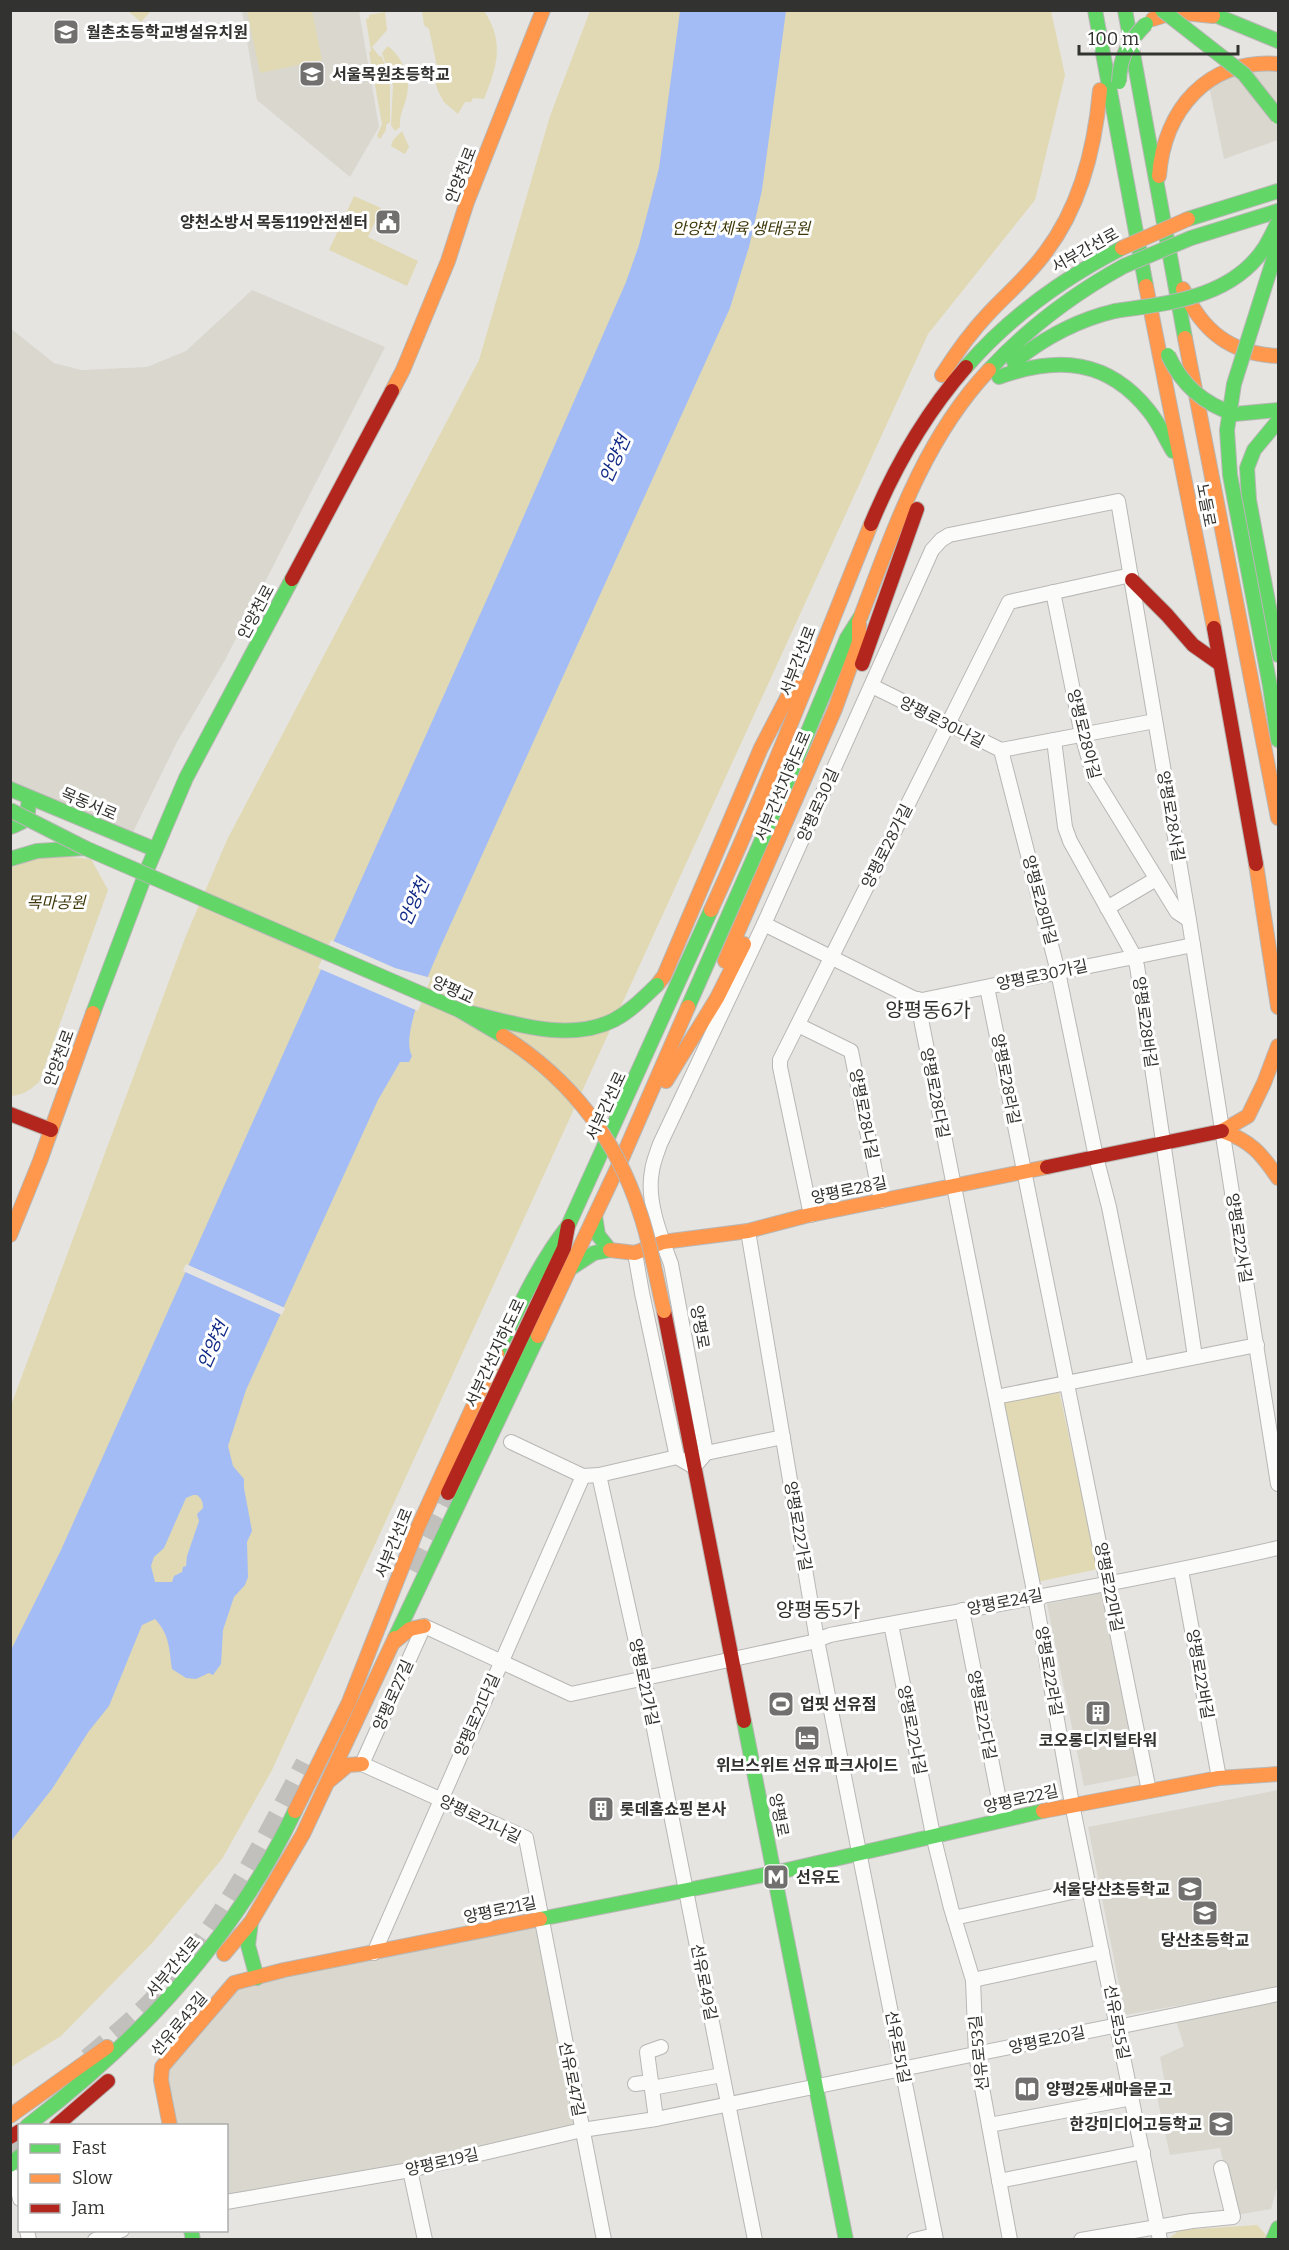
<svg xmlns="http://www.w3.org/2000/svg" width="1289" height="2250" font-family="Bitter,'Noto Sans KR',serif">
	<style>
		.built { fill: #d9d7ce }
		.green { fill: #e0d9b3 }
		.water { fill: #a3bcf6; fill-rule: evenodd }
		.pier { fill: #e5e4e0 }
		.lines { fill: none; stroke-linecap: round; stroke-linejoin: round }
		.highway-tunnel { stroke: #c1c0bd; stroke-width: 24; stroke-dasharray: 24 12; stroke-linecap: butt }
		.street-casing { stroke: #b8b7b5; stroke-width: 16 }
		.fast-casing { stroke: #b8b7b5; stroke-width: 16 }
		.slow-casing { stroke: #b8b7b5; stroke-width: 16 }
		.jam-casing { stroke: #b8b7b5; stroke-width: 16 }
		.street { stroke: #fbfbfa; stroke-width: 14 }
		.fast { stroke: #63d668; stroke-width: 14 }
		.slow { stroke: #ff974d; stroke-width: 14 }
		.jam { stroke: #b3261e; stroke-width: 14 }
		.fast-bridge-casing { stroke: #b8b7b5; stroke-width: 16; stroke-linecap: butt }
		.slow-bridge-casing { stroke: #b8b7b5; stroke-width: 16; stroke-linecap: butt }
		.fast-bridge { stroke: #63d668; stroke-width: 14 }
		.slow-bridge { stroke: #ff974d; stroke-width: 14 }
		.labels { text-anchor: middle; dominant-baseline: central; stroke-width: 6; stroke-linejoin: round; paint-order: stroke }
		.poi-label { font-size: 16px; font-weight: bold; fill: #323230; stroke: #fff; text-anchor: start }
		.street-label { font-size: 16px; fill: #323230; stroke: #fff }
		.park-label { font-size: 16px; font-style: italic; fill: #3f380a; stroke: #fff }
		.water-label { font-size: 18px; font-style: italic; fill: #0f2885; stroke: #fff }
		.quarter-label { font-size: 20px; fill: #2f2f2a; stroke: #fff }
	</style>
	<rect width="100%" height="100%" fill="#e5e4e0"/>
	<!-- built -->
	<g class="built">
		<path d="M242,11H359L379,127L350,177L257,100Z"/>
		<path d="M1263,66L1278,68V140L1224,159L1209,86Z"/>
		<path d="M252,290L385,347L370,377L225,660L177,742L133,832L11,791L10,328L54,363L81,370L147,367L186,351Z"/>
		<path d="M1102,1593L1140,1775L1084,1786L1047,1604Z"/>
		<path d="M1278,1790V1988L1125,2015L1088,1827Z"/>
		<path d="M541,1918L582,2130L227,2201L226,2126L170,2125L162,2067L234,1983Z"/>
		<path d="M1278,2001V2184L1271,2209L1236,2215L1220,2148L1170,2155L1154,2084L1165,2083L1160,2057L1184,2046L1176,2021Z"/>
	</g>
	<!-- green -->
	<g class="green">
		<path d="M128,11H151L141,22Z"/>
		<path d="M247,11H312L322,60L260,73Z"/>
		<path d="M422,11H484C505,42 497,67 484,99L473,98L471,102H465L458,114L444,102L438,91L433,74L437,66L429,29L424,25Z"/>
		<path d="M590,11H1051L1065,75L1035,200L928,334L272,1770L222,1859L152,1943L61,2036L11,2067L10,1408L185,938L227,840L479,360L550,116Z"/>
		<path d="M385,12L387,30L372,47L379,56L382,57L390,80V122L386,125V130L380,139L377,136L382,124L369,52L371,51L366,19L369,18V15Z"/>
		<path d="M388,46C404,59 412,80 406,99C403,110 399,116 400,127L395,131L391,125L393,85L382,53Z"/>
		<path d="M402,131L409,147L405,154L391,146L393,140Z"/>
		<path d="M354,196L381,208L368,237L418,261L407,286L329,250Z"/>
		<path d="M59,856L91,859L108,890L39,1082C30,1090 23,1095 11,1096L10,868L38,857Z"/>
		<path d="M1059,1391L1098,1569L1037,1582L997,1404Z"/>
		<path d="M1257,2225L1267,2236L1265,2240H1167L1180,2230Z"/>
	</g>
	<!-- water -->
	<path class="water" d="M680,11H786L762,190L749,247L730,308L439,950C430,973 400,1034 412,1056L409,1062H400L378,1100L246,1390L228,1446L233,1466L244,1479V1488L252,1531L247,1542L248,1577L245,1585L234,1597L223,1630L221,1664L213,1675L209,1673L196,1679L186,1678L172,1669C169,1649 170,1635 155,1619L142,1625L109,1706L89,1731L52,1789L11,1841L10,1652L61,1550L512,543L626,282L639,245L659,168ZM193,1495H197C202,1499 203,1502 203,1508L197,1514L199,1521L187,1556L186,1566L183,1567L182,1572L174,1576L172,1582H155L151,1566L154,1557L164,1548L186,1498Z"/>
	<!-- pier -->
	<g class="pier">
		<path d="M331,940L395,968L431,978L418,1011L318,968Z"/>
		<path d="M186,1264L285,1308L282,1315L183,1271Z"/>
	</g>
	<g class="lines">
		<!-- highway-tunnel -->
		<g class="highway-tunnel">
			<path d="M409,1569L448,1493"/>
			<path d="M89,2060C107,2045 125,2030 141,2015C214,1945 261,1853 307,1764"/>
			<path d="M10,2150L20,2144"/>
		</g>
		<!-- street casing -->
		<g class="street-casing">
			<g id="street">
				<path d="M1053,592L1082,735L1094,777L1177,912L1189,920"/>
				<path d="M872,686L1001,750L1155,721"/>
				<path d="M1054,740L1065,827L1070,841L1133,954L1137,966L1195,1357"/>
				<path d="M1001,750L1058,972L1096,1157L1109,1207L1141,1368"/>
				<path d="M1107,908L1156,879"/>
				<path d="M764,924L913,998L922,1000L1193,945"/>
				<path d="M987,987L1149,1791"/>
				<path d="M917,999L1035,1596L1072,1804L1160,2240"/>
				<path d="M798,1025L851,1051L881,1201"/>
				<path d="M811,1215L780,1067V1060L1009,602L1131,575"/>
				<path d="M748,1231L817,1640L936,2240"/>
				<path d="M635,1253L642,1293L677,1457L694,1467L706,1453L671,1264C661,1237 646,1201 652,1171C653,1162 657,1153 660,1144L764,924L932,550L941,540L949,535L1118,501L1189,920L1278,1484"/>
				<path d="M996,1397L1257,1345"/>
				<path d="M511,1442L583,1476L599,1475L677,1457"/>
				<path d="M706,1453L783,1437"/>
				<path d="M599,1475L644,1678L755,2240"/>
				<path d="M1181,1570L1219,1778"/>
				<path d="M962,1610L1003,1820"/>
				<path d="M891,1624L933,1835L951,1908L973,1980L976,2055L1010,2240"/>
				<path d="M954,1918L1090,1888"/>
				<path d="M374,1953L583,1476"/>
				<path d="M973,1980L1102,1952"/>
				<path d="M635,2084L651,2082"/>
				<path d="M652,2088L722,2075"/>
				<path d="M656,2119L647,2052L661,2047"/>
				<path d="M989,2125L1132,2098"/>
				<path d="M410,2170L425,2240"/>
				<path d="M15,2177L20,2199"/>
				<path d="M999,2181L1143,2152"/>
				<path d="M226,2202L410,2170L582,2130L656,2119L1118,2025H1127L1278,1994"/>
				<path d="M27,2230L29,2240"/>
				<path d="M95,2240L122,2230"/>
				<path d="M604,2240L526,1838L362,1764L424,1626L571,1694L812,1642L830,1635C980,1607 1130,1582 1278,1548"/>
				<path d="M914,2240L935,2235"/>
				<path d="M1081,2240L1192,2221L1233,2217L1221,2168"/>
			</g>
		</g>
		<!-- fast casing -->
		<g class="fast-casing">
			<g id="fast">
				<path d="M1095,10L1146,286"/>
				<path d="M1125,10L1185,338"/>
				<path d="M1203,10L1278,41"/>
				<path d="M1188,219L1278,191"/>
				<path d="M1191,238L1278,211"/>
				<path d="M1014,362C1045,337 1077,320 1115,311"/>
				<path d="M966,367C1010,316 1062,279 1122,248"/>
				<path d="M989,370C1029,327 1073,294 1124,266"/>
				<path d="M999,377C1058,356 1108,359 1149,411C1159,423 1165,438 1173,451"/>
				<path d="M1235,414L1278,410"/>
				<path d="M1278,421L1254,450L1247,468L1249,500L1278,655"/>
				<path d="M1270,686L1278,740"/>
				<path d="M10,789L154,849"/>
				<path d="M10,827C23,823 30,819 28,805"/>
				<path d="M10,859L37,851L85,848"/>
				<path d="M688,1007L782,794L847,638L861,616"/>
				<path d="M93,1013L147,870L186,778L292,579"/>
				<path d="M571,1268L594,1253L610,1250L598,1235L595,1216"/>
				<path d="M497,1354C517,1311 538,1264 568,1226L711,910"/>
				<path d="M395,1638L538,1336"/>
				<path d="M744,1721L846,2240"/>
				<path d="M540,1919L774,1873L1043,1811"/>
				<path d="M251,1922L248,1945L257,1978"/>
				<path d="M27,2126C139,2041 234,1939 295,1811"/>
				<path d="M10,2165L20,2156"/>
				<path d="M191,2230L193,2240"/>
				<path d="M1273,2240L1278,2228"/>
			</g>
		</g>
		<!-- slow casing -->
		<g class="slow-casing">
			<g id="slow">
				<path d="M1153,19L1175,12L1213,16"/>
				<path d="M1159,176C1164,110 1208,58 1278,64"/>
				<path d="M1146,286L1214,628"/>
				<path d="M1183,289C1202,331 1231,354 1278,356"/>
				<path d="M1185,338L1278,818"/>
				<path d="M942,375C956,353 971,332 989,313C1008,293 1029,275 1045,253C1081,206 1095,148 1100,90"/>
				<path d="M392,391L403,370L448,261L467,202L543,10"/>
				<path d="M861,616C894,529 924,439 989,370"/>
				<path d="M1256,864L1278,1007"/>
				<path d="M711,910C769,783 819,653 871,524"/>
				<path d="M725,961L835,709L859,642V621"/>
				<path d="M657,985L664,976L761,748L789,694L800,683"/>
				<path d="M666,1081L717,998L744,944"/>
				<path d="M1222,1131L1248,1116L1264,1083L1278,1046"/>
				<path d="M1222,1131C1251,1141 1261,1153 1278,1178"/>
				<path d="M10,1235L40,1161L93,1013"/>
				<path d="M610,1250L635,1253L663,1242L748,1231L805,1216L1047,1167"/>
				<path d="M538,1336L623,1156L688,1007"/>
				<path d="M394,1642L410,1629L424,1626"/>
				<path d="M329,1781L348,1765L362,1764"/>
				<path d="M295,1811L349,1702L418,1527L497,1354"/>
				<path d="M1043,1811L1219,1778L1278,1774"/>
				<path d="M224,1954L251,1922L303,1834L395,1638"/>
				<path d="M10,2116L107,2047"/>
				<path d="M170,2126L161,2080L162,2067L234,1983L284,1970L540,1919"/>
			</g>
		</g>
		<!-- jam casing -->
		<g class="jam-casing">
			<g id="jam">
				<path d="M871,524C895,466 925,414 966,367"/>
				<path d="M292,579L392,391"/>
				<path d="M1132,580L1167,615L1193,645L1220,664"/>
				<path d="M1214,628L1256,864"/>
				<path d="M862,664L917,509"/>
				<path d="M10,1114L51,1130"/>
				<path d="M1047,1167L1222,1131"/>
				<path d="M664,1311L744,1721"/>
				<path d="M448,1493L564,1248L568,1226"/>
				<path d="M56,2126L108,2081"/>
				<path d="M10,2137L20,2131"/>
			</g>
		</g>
		<!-- street -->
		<use href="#street" class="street"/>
		<!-- fast -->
		<use href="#fast" class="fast"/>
		<!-- slow -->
		<use href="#slow" class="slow"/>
		<!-- jam -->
		<use href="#jam" class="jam"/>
		<!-- fast-bridge casing -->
		<g class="fast-bridge-casing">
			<g id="fast-bridge">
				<path d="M1162,10L1244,74L1278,117"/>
				<path d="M1119,82C1120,56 1128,42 1146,24"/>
				<path d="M1124,266L1191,238"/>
				<path d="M1115,311C1169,303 1232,298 1265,247C1270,239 1274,230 1278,222"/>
				<path d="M1168,355C1182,385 1203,404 1235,414"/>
				<path d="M1270,686L1230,475L1227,430L1234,384L1278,245"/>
				<path d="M10,810L85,848L459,1010L503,1036"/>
				<path d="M459,1010C506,1021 567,1044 614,1020C631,1011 643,998 657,985"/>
			</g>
		</g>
		<!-- slow-bridge casing -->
		<g class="slow-bridge-casing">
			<g id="slow-bridge">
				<path d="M1122,248L1188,219"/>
				<path d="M503,1036C569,1078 616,1138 640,1213C651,1245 656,1278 664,1311"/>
			</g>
		</g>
		<!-- fast-bridge -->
		<use href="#fast-bridge" class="fast-bridge"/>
		<!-- slow-bridge -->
		<use href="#slow-bridge" class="slow-bridge"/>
	</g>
	<!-- icons -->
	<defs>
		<g id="school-square" transform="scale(1.35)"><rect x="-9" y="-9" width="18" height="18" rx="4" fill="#71706e" stroke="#fff"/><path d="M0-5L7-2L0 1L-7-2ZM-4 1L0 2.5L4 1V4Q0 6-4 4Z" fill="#fff"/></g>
		<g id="civic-square" transform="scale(1.35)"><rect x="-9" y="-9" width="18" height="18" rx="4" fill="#71706e" stroke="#fff"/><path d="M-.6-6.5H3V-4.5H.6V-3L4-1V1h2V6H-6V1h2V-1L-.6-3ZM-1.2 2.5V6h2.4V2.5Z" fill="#fff"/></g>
		<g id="stadium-square" transform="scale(1.35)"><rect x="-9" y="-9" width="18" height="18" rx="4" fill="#71706e" stroke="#fff"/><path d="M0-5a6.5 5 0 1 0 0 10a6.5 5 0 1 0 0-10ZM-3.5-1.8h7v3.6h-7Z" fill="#fff"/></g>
		<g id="building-square" transform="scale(1.35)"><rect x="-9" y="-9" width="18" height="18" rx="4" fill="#71706e" stroke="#fff"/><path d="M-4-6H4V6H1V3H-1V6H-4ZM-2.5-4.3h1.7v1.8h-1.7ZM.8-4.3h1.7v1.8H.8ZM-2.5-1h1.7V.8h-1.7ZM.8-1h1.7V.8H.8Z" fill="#fff"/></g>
		<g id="hotel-square" transform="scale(1.35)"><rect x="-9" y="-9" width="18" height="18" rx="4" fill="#71706e" stroke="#fff"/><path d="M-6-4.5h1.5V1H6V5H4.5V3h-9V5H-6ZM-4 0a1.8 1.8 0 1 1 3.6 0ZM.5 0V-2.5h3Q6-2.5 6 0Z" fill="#fff"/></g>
		<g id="metro-square" transform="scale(1.35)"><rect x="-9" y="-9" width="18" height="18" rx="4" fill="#71706e" stroke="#fff"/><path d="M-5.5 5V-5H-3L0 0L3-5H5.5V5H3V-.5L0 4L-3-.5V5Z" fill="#fff"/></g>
		<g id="library-square" transform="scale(1.35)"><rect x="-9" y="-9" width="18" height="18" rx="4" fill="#71706e" stroke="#fff"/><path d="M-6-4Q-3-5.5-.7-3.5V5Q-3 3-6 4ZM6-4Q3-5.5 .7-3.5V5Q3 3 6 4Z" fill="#fff"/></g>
	</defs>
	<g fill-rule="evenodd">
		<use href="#school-square" x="66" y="32"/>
		<use href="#school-square" x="312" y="74"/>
		<use href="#civic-square" x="388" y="222"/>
		<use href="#stadium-square" x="781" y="1704"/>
		<use href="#building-square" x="1098" y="1713"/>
		<use href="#hotel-square" x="807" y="1738"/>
		<use href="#building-square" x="601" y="1809"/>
		<use href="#metro-square" x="776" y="1877"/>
		<use href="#school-square" x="1190" y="1889"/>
		<use href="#school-square" x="1205" y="1913"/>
		<use href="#library-square" x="1027" y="2089"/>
		<use href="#school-square" x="1221" y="2124"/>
	</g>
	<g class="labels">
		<!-- poi labels -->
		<g class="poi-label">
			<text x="86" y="32">월촌초등학교병설유치원</text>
			<text x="332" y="74">서울목원초등학교</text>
			<text x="368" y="222" text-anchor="end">양천소방서 목동119안전센터</text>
			<text x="800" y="1704">업핏 선유점</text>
			<text x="1098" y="1740" text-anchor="middle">코오롱디지털타워</text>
			<text x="807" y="1765" text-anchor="middle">위브스위트 선유 파크사이드</text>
			<text x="620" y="1809">롯데홈쇼핑 본사</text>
			<text x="796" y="1877">선유도</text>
			<text x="1170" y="1889" text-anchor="end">서울당산초등학교</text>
			<text x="1205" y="1940" text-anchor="middle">당산초등학교</text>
			<text x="1046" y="2089">양평2동새마을문고</text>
			<text x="1202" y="2124" text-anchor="end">한강미디어고등학교</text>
		</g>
		<!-- street labels -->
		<g class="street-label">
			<text transform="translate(461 175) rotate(-69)">안양천로</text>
			<text transform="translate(1085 250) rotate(-29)">서부간선로</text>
			<text transform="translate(1206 505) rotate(79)">노들로</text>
			<text transform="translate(256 612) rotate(-62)">안양천로</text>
			<text transform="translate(798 661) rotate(-69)">서부간선로</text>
			<text transform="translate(942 722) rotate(27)">양평로30나길</text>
			<text transform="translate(1084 734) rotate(76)">양평로28아길</text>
			<text transform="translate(783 786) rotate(-67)">서부간선지하도로</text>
			<text transform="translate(89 804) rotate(23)">목동서로</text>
			<text transform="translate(818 805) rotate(-66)">양평로30길</text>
			<text transform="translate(1171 816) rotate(80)">양평로28사길</text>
			<text transform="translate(887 846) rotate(-63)">양평로28가길</text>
			<text transform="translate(1040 900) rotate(75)">양평로28마길</text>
			<text transform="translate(1042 975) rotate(-12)">양평로30가길</text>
			<text transform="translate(453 990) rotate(25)">양평교</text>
			<text transform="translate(1145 1022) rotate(82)">양평로28바길</text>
			<text transform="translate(59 1058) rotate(-70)">안양천로</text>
			<text transform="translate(1006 1079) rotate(79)">양평로28라길</text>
			<text transform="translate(935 1093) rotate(79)">양평로28다길</text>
			<text transform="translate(606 1106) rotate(-65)">서부간선로</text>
			<text transform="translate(864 1114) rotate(79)">양평로28나길</text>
			<text transform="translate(849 1190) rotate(-12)">양평로28길</text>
			<text transform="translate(1239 1238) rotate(81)">양평로22사길</text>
			<text transform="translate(700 1327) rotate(80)">양평로</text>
			<text transform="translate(495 1353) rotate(-65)">서부간선지하도로</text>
			<text transform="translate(798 1526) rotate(80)">양평로22가길</text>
			<text transform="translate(394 1543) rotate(-68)">서부간선로</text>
			<text transform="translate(1109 1587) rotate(79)">양평로22마길</text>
			<text transform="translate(1005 1602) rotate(-11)">양평로24길</text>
			<text transform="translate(1049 1671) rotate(80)">양평로22라길</text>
			<text transform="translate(1200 1674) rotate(80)">양평로22바길</text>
			<text transform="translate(644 1682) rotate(78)">양평로21가길</text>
			<text transform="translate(393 1695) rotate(-66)">양평로27길</text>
			<text transform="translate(477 1715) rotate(-66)">양평로21다길</text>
			<text transform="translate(982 1715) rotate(79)">양평로22다길</text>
			<text transform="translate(912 1730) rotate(79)">양평로22나길</text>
			<text transform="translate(1021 1799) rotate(-13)">양평로22길</text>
			<text transform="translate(779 1815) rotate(79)">양평로</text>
			<text transform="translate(480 1819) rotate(26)">양평로21나길</text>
			<text transform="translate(500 1910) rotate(-12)">양평로21길</text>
			<text transform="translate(173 1967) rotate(-50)">서부간선로</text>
			<text transform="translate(704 1982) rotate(79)">선유로49길</text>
			<text transform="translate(1117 2022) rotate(79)">선유로55길</text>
			<text transform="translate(179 2024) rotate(-50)">선유로43길</text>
			<text transform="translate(1047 2040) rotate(-12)">양평로20길</text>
			<text transform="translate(898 2047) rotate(79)">선유로51길</text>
			<text transform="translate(979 2053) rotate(-96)">선유로53길</text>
			<text transform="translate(572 2079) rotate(79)">선유로47길</text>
			<text transform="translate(442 2162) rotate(-13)">양평로19길</text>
		</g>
		<!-- park labels -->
		<g class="park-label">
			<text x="741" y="228">안양천 체육 생태공원</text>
			<text x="56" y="902">목마공원</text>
		</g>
		<!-- water labels -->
		<g class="water-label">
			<text transform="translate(615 459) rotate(-66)">안양천</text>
			<text transform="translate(414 902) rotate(-66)">안양천</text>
			<text transform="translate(213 1345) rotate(-66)">안양천</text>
		</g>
		<!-- quarter labels -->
		<g class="quarter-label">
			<text x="928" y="1010">양평동6가</text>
			<text x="818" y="1610">양평동5가</text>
		</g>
	</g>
	<!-- border -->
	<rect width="1289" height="2250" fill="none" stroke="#323230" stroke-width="24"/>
	<!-- legend -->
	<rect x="18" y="2124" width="210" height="108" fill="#ffffff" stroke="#adadac" stroke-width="1.5"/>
	<rect x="30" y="2144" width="30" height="9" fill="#63d668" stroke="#adadac" stroke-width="1.5"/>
	<text x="72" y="2154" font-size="18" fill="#323230">Fast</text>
	<rect x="30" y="2174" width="30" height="9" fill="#ff974d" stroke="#adadac" stroke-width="1.5"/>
	<text x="72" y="2184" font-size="18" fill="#323230">Slow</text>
	<rect x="30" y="2204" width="30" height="9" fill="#b3261e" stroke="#adadac" stroke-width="1.5"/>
	<text x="72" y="2214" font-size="18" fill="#323230">Jam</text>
	<!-- scale -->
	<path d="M1079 45v9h159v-9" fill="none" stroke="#323230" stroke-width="3"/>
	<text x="1088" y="45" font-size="18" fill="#323230" stroke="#ffffff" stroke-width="4.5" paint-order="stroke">100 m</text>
</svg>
